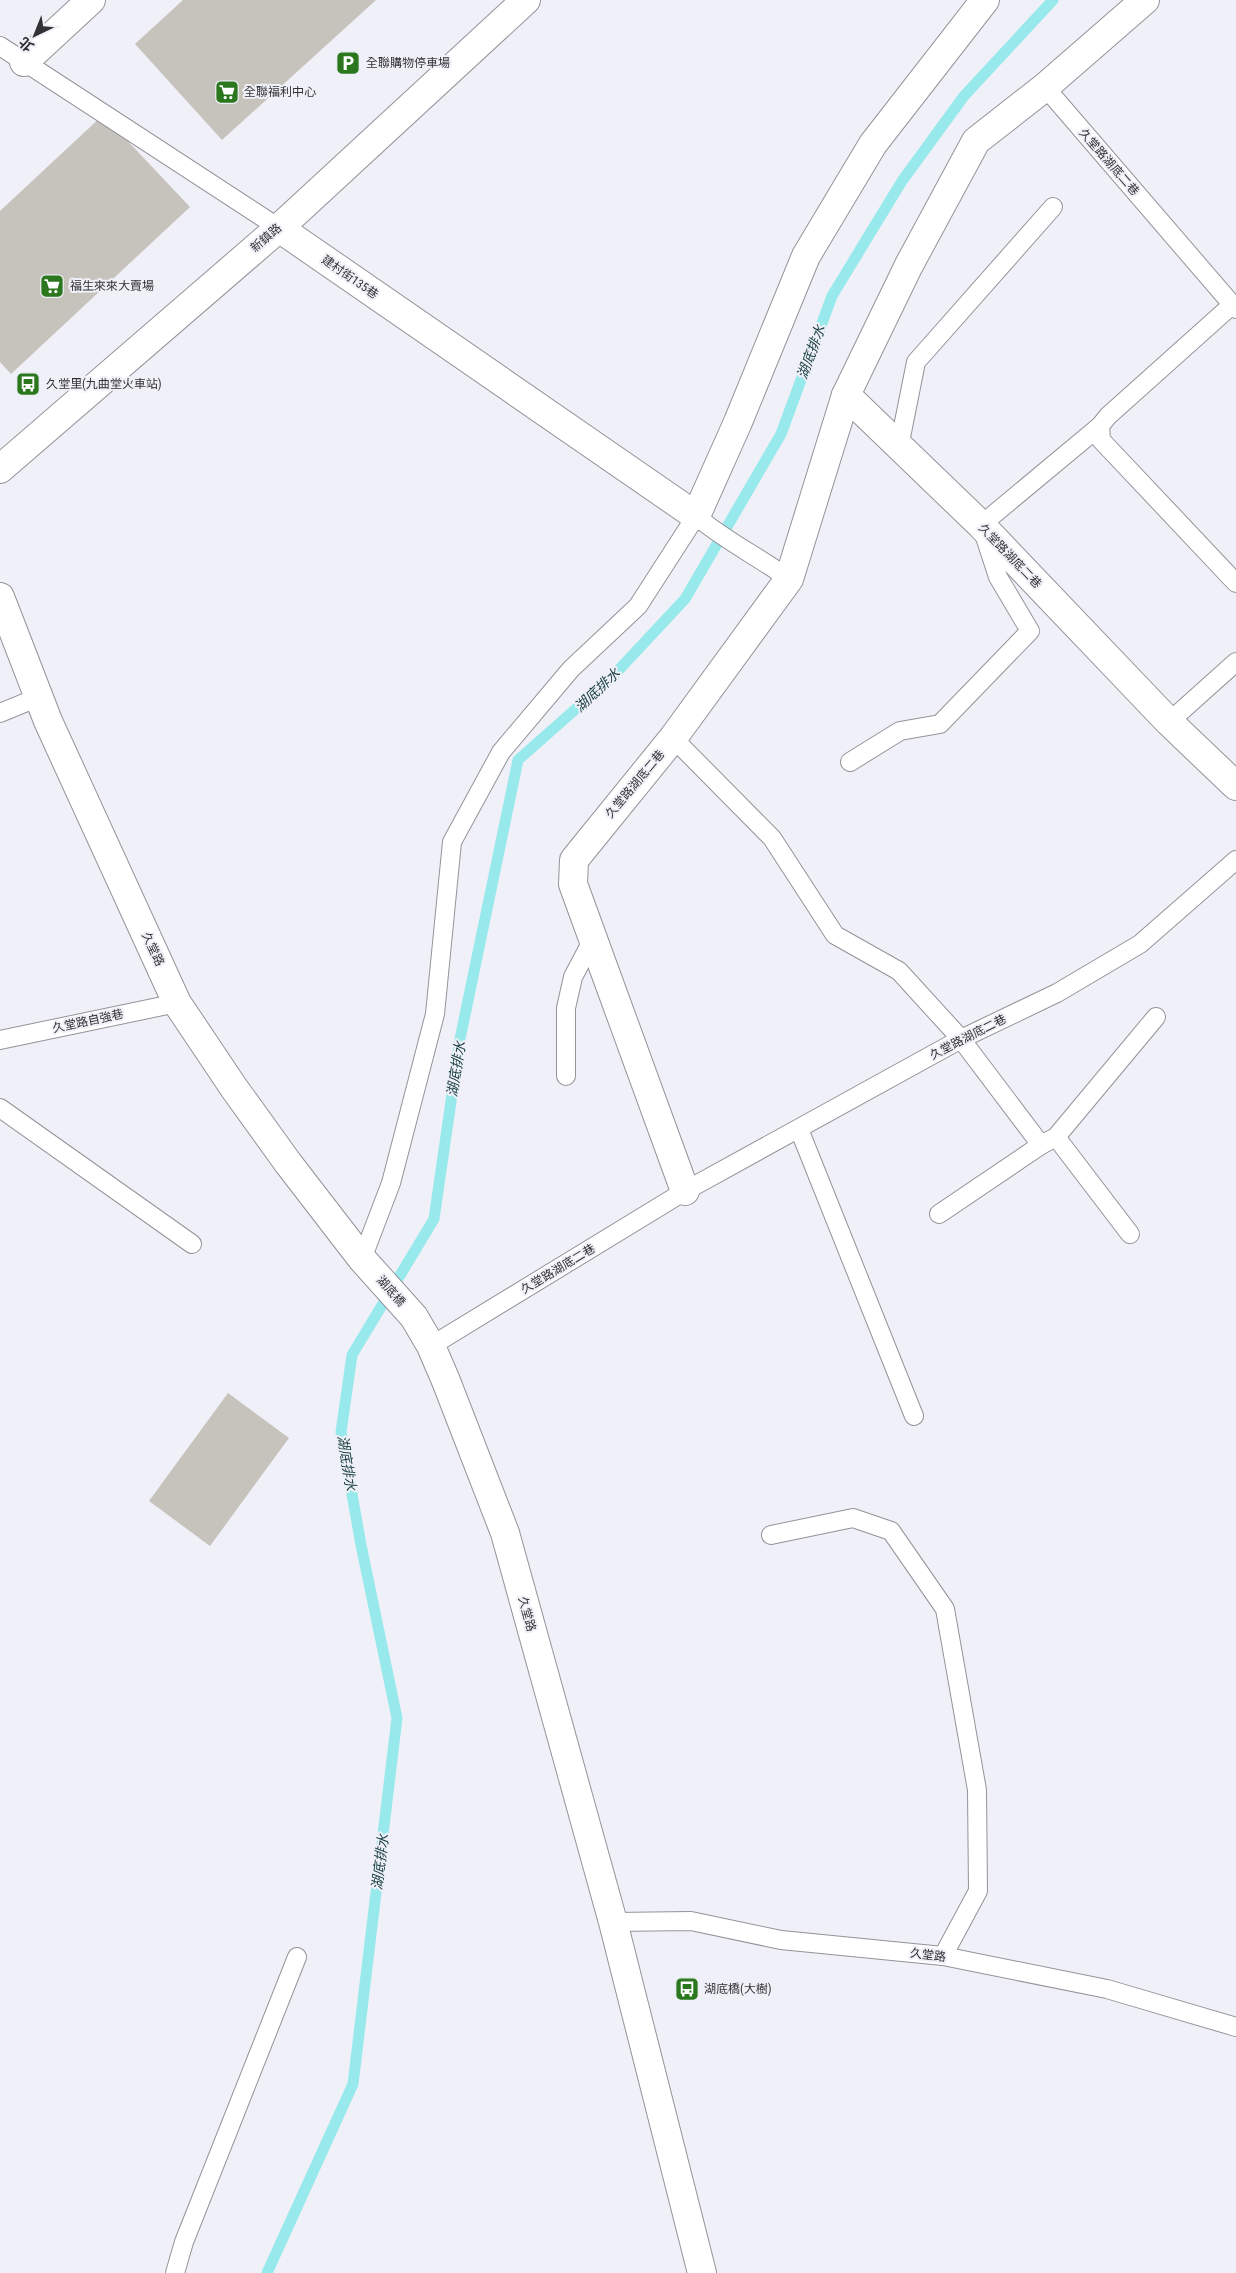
<svg xmlns="http://www.w3.org/2000/svg" width="1236" height="2273" font-family="'Roboto Condensed','Noto Sans TC',sans-serif">
	<style>
		.lines { fill: none; stroke-linecap: round; stroke-linejoin: round }
		.stream { stroke: #98e9eb; stroke-width: 11 }
		.building { fill: #c6c2bc }
		.lane-casing { stroke: #939399; stroke-width: 20 }
		.street-casing { stroke: #939399; stroke-width: 30 }
		.secondary-casing { stroke: #939399; stroke-width: 30 }
		.lane { stroke: #fff; stroke-width: 18 }
		.street { stroke: #fff; stroke-width: 28 }
		.secondary { stroke: #fff; stroke-width: 28 }
		.labels { text-anchor: middle; dominant-baseline: central; stroke-width: 4; stroke-linejoin: round; paint-order: stroke }
		.poi-label { font-size: 12px; fill: #323234; stroke: #f0f0f8; text-anchor: start }
		.street-label { font-size: 12px; fill: #323234; stroke: #f0f0f8 }
		.water-label { font-size: 14px; font-style: italic; fill: #1c4244; stroke: #f0f0f8 }
	</style>
	<rect width="100%" height="100%" fill="#f0f0f8"/>
	<g class="lines">
		<!-- stream -->
		<path class="stream" d="M267,2273L353,2084L397,1718L361,1545L341,1432L352,1355L434,1219L460,1039L518,760L613,676L685,599L781,434L832,296L902,181L964,96L1053,0"/>
	</g>
	<!-- building -->
	<g class="building">
		<path d="M183,0H376L222,140L135,44Z"/>
		<path d="M103,115L190,207L11,374L0,362V211Z"/>
		<path d="M228,1393L289,1438L210,1546L149,1501Z"/>
	</g>
	<g class="lines">
		<!-- lane casing -->
		<g class="lane-casing">
			<g id="lane">
				<path d="M0,46L279,228"/>
				<path d="M1045,87L1236,309"/>
				<path d="M1232,305L1108,416L1100,426L1101,440L1236,583"/>
				<path d="M899,447L916,362L1053,207"/>
				<path d="M0,713L39,697"/>
				<path d="M1169,722L1236,662"/>
				<path d="M673,738L772,838L835,935L899,971L961,1039L1041,1145L939,1214"/>
				<path d="M850,762L900,731L940,724L1030,631L998,577L981,525L1100,426"/>
				<path d="M0,1040L177,1003"/>
				<path d="M566,1076V1008L573,977L593,939"/>
				<path d="M0,1108L192,1244"/>
				<path d="M799,1129L914,1416"/>
				<path d="M1056,1137L1130,1234"/>
				<path d="M1041,1145L1056,1137L1156,1017"/>
				<path d="M362,1259L391,1183L435,1014L452,842L501,752L571,669L638,606L696,516C724,540 759,557 789,579"/>
				<path d="M431,1346L685,1191L961,1039L1057,993L1140,944L1236,860"/>
				<path d="M771,1535L853,1518L891,1531L945,1609L977,1790L978,1891L943,1956"/>
				<path d="M613,1922L691,1921L781,1940L943,1956L1107,1989L1236,2027"/>
				<path d="M175,2273L184,2242L297,1957"/>
			</g>
		</g>
		<!-- street casing -->
		<g class="street-casing">
			<g id="street">
				<path d="M24,62L91,0"/>
				<path d="M279,228L696,516L738,422L806,256L873,144L985,0"/>
				<path d="M846,395L981,525L1169,722L1236,786"/>
				<path d="M685,1191L573,884L574,860L673,738L789,579L846,395L909,265L976,141L1045,87L1145,0"/>
			</g>
		</g>
		<!-- secondary casing -->
		<g class="secondary-casing">
			<g id="secondary">
				<path d="M0,469L279,228L526,0"/>
				<path d="M0,597L48,721L177,1003L234,1088L288,1163L362,1259L414,1317L431,1346L446,1381L505,1533L613,1922L702,2273"/>
			</g>
		</g>
		<!-- lane -->
		<use href="#lane" class="lane"/>
		<!-- street -->
		<use href="#street" class="street"/>
		<!-- secondary -->
		<use href="#secondary" class="secondary"/>
	</g>
	<!-- icons -->
	<defs>
		<g id="parking-square" transform="scale(1.25)"><rect x="-9" y="-9" width="18" height="18" rx="4" fill="#2a771e" stroke="#f0f0f8"/><path d="M-3.5-5.5H1a3.5 3.5 0 0 1 0 7H-1V5.5H-3.5ZM-1-3.4V-.6H.8a1.4 1.4 0 0 0 0-2.8Z" fill="#fff"/></g>
		<g id="supermarket-square" transform="scale(1.25)"><rect x="-9" y="-9" width="18" height="18" rx="4" fill="#2a771e" stroke="#f0f0f8"/><path d="M-6-5.5h2.5l.6 2H6L4.5 2H-2.5L-4.4-4H-6ZM-1.5 3.2a1.3 1.3 0 1 0 .1 0ZM3 3.2a1.3 1.3 0 1 0 .1 0Z" fill="#fff"/></g>
		<g id="bus-square" transform="scale(1.25)"><rect x="-9" y="-9" width="18" height="18" rx="4" fill="#2a771e" stroke="#f0f0f8"/><path d="M-5-6H5V4H4V6H2V4H-2V6H-4V4H-5ZM-3.5-4V0h7V-4ZM-3.5 1.2v1.5H-2V1.2ZM2 1.2v1.5H3.5V1.2Z" fill="#fff"/></g>
	</defs>
	<g fill-rule="evenodd">
		<use href="#parking-square" x="348" y="63"/>
		<use href="#supermarket-square" x="227" y="92"/>
		<use href="#supermarket-square" x="52" y="286"/>
		<use href="#bus-square" x="28" y="384"/>
		<use href="#bus-square" x="687" y="1989"/>
	</g>
	<g class="labels">
		<!-- poi labels -->
		<g class="poi-label">
			<text x="366" y="63">全聯購物停車場</text>
			<text x="244" y="92">全聯福利中心</text>
			<text x="70" y="286">福生來來大賣場</text>
			<text x="46" y="384">久堂里(九曲堂火車站)</text>
			<text x="704" y="1989">湖底橋(大樹)</text>
		</g>
		<!-- street labels -->
		<g class="street-label">
			<text transform="translate(1109 162) rotate(49)">久堂路湖底二巷</text>
			<text transform="translate(266 238) rotate(-41)">新鎮路</text>
			<text transform="translate(350 277) rotate(35)">建村街135巷</text>
			<text transform="translate(1010 556) rotate(46)">久堂路湖底二巷</text>
			<text transform="translate(635 784) rotate(-50)">久堂路湖底二巷</text>
			<text transform="translate(153 949) rotate(65)">久堂路</text>
			<text transform="translate(88 1021) rotate(-12)">久堂路自強巷</text>
			<text transform="translate(968 1037) rotate(-27)">久堂路湖底二巷</text>
			<text transform="translate(558 1269) rotate(-31)">久堂路湖底二巷</text>
			<text transform="translate(391 1291) rotate(48)">湖底橋</text>
			<text transform="translate(527 1614) rotate(75)">久堂路</text>
			<text transform="translate(928 1955) rotate(7)">久堂路</text>
		</g>
		<!-- water labels -->
		<g class="water-label">
			<text transform="translate(811 352) rotate(-70)">湖底排水</text>
			<text transform="translate(597 690) rotate(-43)">湖底排水</text>
			<text transform="translate(456 1069) rotate(-81)">湖底排水</text>
			<text transform="translate(347 1463) rotate(81)">湖底排水</text>
			<text transform="translate(380 1862) rotate(-83)">湖底排水</text>
		</g>
	</g>
	<!-- north arrow -->
	<g transform="translate(35 35) rotate(223)" stroke="#f0f0f8" stroke-width="4" paint-order="stroke">
	<path d="M0-4L9 19L0 12L-9 19Z" fill="#323234"/>
	<text y="-8" font-size="14" font-weight="bold" text-anchor="middle" fill="#323234">北</text>
	</g>
</svg>
